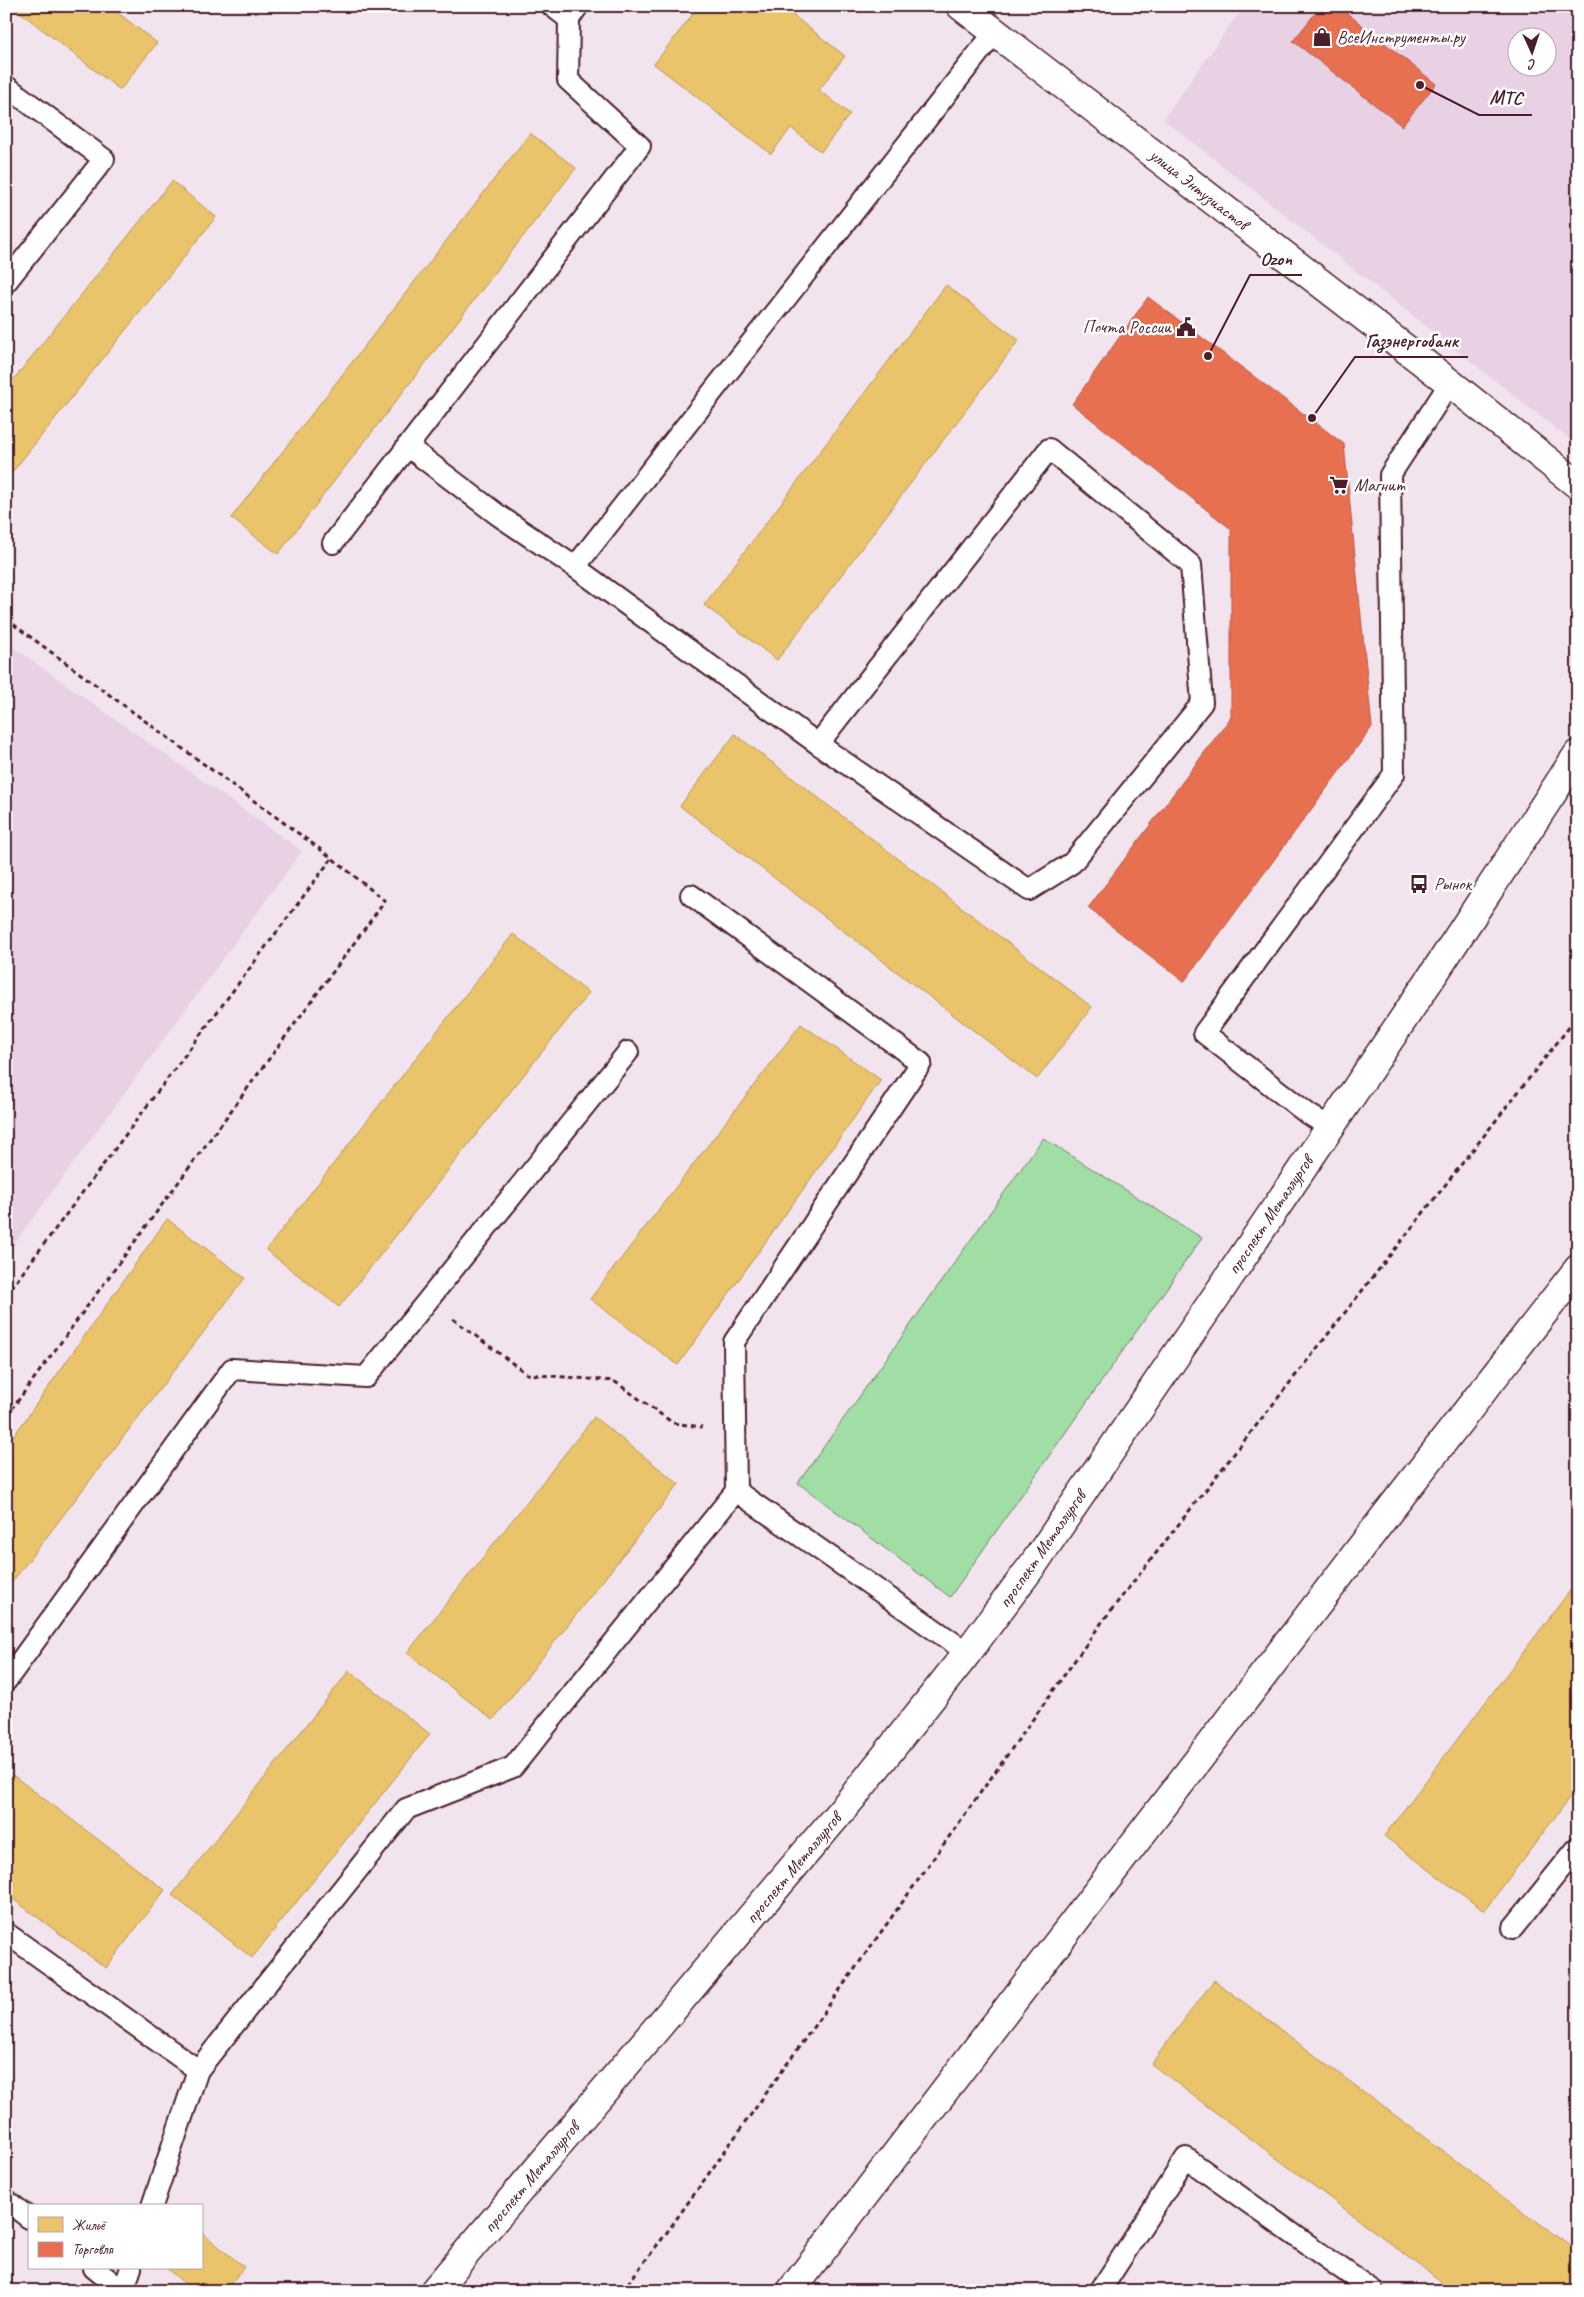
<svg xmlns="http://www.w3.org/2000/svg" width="1584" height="2297" font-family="Caveat,sans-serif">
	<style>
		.built { fill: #e8d1e4; fill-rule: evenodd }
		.green { fill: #a0dea6; stroke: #757e68 }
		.homes { fill: #e9c46a; stroke: #b99257 }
		.shops { fill: #e76f51; stroke: #b85746 }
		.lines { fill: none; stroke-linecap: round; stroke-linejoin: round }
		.service-casing { stroke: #4a1f2b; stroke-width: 24 }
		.tertiary-casing { stroke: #4a1f2b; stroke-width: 31 }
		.path { stroke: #4a1f2b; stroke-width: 3; stroke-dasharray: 5 4; stroke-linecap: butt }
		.service { stroke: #fff; stroke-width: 20 }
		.tertiary { stroke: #fff; stroke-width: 28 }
		.labels { text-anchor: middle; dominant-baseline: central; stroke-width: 5; stroke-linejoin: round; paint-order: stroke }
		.poi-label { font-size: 18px; fill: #4a1f2b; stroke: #fff; text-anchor: start }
		.street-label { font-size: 18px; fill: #4a1f2b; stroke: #fff }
		.leader { fill: none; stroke: #4a1f2b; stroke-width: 2 }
		.callout-dot { fill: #4a1f2b; stroke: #fff; stroke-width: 2 }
		.callout-label { font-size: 19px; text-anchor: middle; font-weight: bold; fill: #4a1f2b; stroke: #fff; stroke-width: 5; stroke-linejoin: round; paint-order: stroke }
	</style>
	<rect width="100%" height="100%" fill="#f2e4ef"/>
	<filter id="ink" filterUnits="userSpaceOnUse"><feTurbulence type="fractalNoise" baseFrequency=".02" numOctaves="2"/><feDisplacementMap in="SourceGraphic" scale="10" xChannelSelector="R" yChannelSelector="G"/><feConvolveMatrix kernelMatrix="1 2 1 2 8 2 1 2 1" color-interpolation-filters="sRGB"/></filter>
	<g filter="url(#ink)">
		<!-- built -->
		<g class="built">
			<path d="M1244,6H1578V446L1163,119ZM1516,38H1546V68H1516Z"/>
			<path d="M6,642L302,851L6,1255Z"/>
		</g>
		<!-- green -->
		<path class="green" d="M1043,1138L1202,1238L950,1597L798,1483Z"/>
		<!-- homes -->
		<g class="homes">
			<path d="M12,6H109L157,43L120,90Z"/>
			<path d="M699,6H781L845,56L819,90L850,114L821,152L791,128L771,154L654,64Z"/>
			<path d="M530,133L576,168L278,554L231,518Z"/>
			<path d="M172,181L216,217L10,475L6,472V389Z"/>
			<path d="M946,285L1019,340L777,660L704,605Z"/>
			<path d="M735,734L1092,1007L1037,1079L680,806Z"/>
			<path d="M513,934L589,993L339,1307L266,1250Z"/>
			<path d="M801,1024L881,1080L678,1365L590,1299Z"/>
			<path d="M167,1219L245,1278L6,1590V1447Z"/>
			<path d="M594,1417L679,1484L493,1720L407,1653Z"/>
			<path d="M1578,1580V1787L1484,1911L1384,1836Z"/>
			<path d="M349,1671L430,1734L252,1958L172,1895Z"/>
			<path d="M6,1770L165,1890L106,1968L6,1894Z"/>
			<path d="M1214,1980L1578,2252V2291H1454L1151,2064Z"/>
			<path d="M201,2232L244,2267L225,2291H194L166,2268H201Z"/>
		</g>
		<!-- shops -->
		<g class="shops">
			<path d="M1321,6H1338L1436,84L1402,126L1293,41Z"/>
			<path d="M1148,297L1344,444L1372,727L1184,982L1088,908L1231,717V529L1072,404Z"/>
		</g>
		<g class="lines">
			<!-- service casing -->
			<g class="service-casing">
				<g id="service">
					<path d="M552,6L569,19"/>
					<path d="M6,86L104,159L6,282"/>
					<path d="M407,446L498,515L575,567"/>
					<path d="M333,543L640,146L568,80L569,19L578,6"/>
					<path d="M818,744L1049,449L1191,565L1202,703L1072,863L1029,890L818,744L575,567L995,32"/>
					<path d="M691,895L921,1063L734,1342L736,1491L968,1653"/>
					<path d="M1330,1127L1308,1114L1204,1033L1394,774L1390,475L1450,383"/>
					<path d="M6,1681L232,1369L366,1377L628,1052"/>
					<path d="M1513,1928L1578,1847"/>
					<path d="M6,1933L198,2070L406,1809L513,1767L736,1491"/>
					<path d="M6,2200L29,2218"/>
					<path d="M152,2206L198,2070"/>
					<path d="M94,2268L123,2291"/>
					<path d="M123,2291L131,2268"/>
					<path d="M1100,2291L1186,2158L1373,2291"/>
				</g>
			</g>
			<!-- tertiary casing -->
			<g class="tertiary-casing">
				<g id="tertiary">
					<path d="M961,6L1450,383L1578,485"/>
					<path d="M434,2291L852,1798L967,1653L1035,1562L1219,1292L1437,969L1578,754"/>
					<path d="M791,2291L1389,1511L1578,1269"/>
				</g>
			</g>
			<!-- path -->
			<g class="path">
				<path d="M6,619L332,858L6,1295"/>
				<path d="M453,1319L527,1374L614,1381L673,1423L702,1427"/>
				<path d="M6,1417L385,901L332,858"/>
				<path d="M622,2291L665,2235L1105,1618L1578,1016"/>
			</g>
			<!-- service -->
			<use href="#service" class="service"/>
			<!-- tertiary -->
			<use href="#tertiary" class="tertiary"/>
		</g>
	</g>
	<!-- icons -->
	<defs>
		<g id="shop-bare" transform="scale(1.5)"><path d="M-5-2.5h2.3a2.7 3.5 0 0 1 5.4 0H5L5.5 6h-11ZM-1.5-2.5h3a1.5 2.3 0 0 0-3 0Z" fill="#4a1f2b" stroke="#fff" stroke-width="2.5" paint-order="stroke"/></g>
		<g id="civic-bare" transform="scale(1.5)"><path d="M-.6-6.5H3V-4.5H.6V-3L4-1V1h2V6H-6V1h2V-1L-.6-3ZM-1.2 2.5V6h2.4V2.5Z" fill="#4a1f2b" stroke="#fff" stroke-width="2.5" paint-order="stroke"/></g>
		<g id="supermarket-bare" transform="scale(1.5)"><path d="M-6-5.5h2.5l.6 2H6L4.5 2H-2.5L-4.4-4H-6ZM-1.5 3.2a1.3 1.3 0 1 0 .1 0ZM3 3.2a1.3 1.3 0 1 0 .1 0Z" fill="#4a1f2b" stroke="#fff" stroke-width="2.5" paint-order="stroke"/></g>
		<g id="bus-bare" transform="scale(1.5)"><path d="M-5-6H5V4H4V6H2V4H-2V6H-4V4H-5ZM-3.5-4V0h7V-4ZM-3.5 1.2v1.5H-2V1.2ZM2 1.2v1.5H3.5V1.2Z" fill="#4a1f2b" stroke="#fff" stroke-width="2.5" paint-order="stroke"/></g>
	</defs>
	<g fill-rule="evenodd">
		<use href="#shop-bare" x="1322" y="37"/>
		<use href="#civic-bare" x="1186" y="327"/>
		<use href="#supermarket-bare" x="1339" y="485"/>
		<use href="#bus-bare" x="1419" y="884"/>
	</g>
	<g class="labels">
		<!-- poi labels -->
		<g class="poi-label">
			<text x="1337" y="37">ВсеИнструменты.ру</text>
			<text x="1171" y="327" text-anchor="end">Почта России</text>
			<text x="1354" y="485">Магнит</text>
			<text x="1434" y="884">Рынок</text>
		</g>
		<!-- street labels -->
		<g class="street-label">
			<text transform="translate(1199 189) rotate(38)">улица Энтузиастов</text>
			<text transform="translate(1270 1215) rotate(-56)">проспект Металлургов</text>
			<text transform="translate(1042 1549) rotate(-55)">проспект Металлургов</text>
			<text transform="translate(793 1868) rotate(-50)">проспект Металлургов</text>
			<text transform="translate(531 2177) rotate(-50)">проспект Металлургов</text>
		</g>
	</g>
	<!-- callouts -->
	<path class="leader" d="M1420 85L1479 115H1532M1208 356L1250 275H1302M1312 418L1355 357H1468"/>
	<g class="callout-dot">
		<circle cx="1420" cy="85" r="5"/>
		<circle cx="1208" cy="356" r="5"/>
		<circle cx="1312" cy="418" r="5"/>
	</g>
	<g class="callout-label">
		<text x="1506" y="104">МТС</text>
		<text x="1276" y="265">Ozon</text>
		<text x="1412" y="347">Газэнергобанк</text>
	</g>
	<!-- margin -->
	<rect width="1584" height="2297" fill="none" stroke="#fff" stroke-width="25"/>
	<rect x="12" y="12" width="1559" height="2272" fill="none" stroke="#4a1f2b" stroke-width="2" filter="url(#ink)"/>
	<!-- legend -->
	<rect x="28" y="2204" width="175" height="65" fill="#ffffff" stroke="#b7a5aa"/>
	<rect x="38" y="2217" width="25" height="15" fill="#e9c46a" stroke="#b7a5aa"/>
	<text x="72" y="2230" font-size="15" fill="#4a1f2b">Жильё</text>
	<rect x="38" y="2242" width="25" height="15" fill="#e76f51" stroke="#b7a5aa"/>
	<text x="72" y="2254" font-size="15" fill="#4a1f2b">Торговля</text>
	<!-- north arrow -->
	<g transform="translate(1532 52) rotate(177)"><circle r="24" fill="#ffffff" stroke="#b7a5aa"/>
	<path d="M0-4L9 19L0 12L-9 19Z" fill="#4a1f2b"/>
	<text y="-8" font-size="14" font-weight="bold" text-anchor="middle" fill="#4a1f2b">С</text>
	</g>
</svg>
